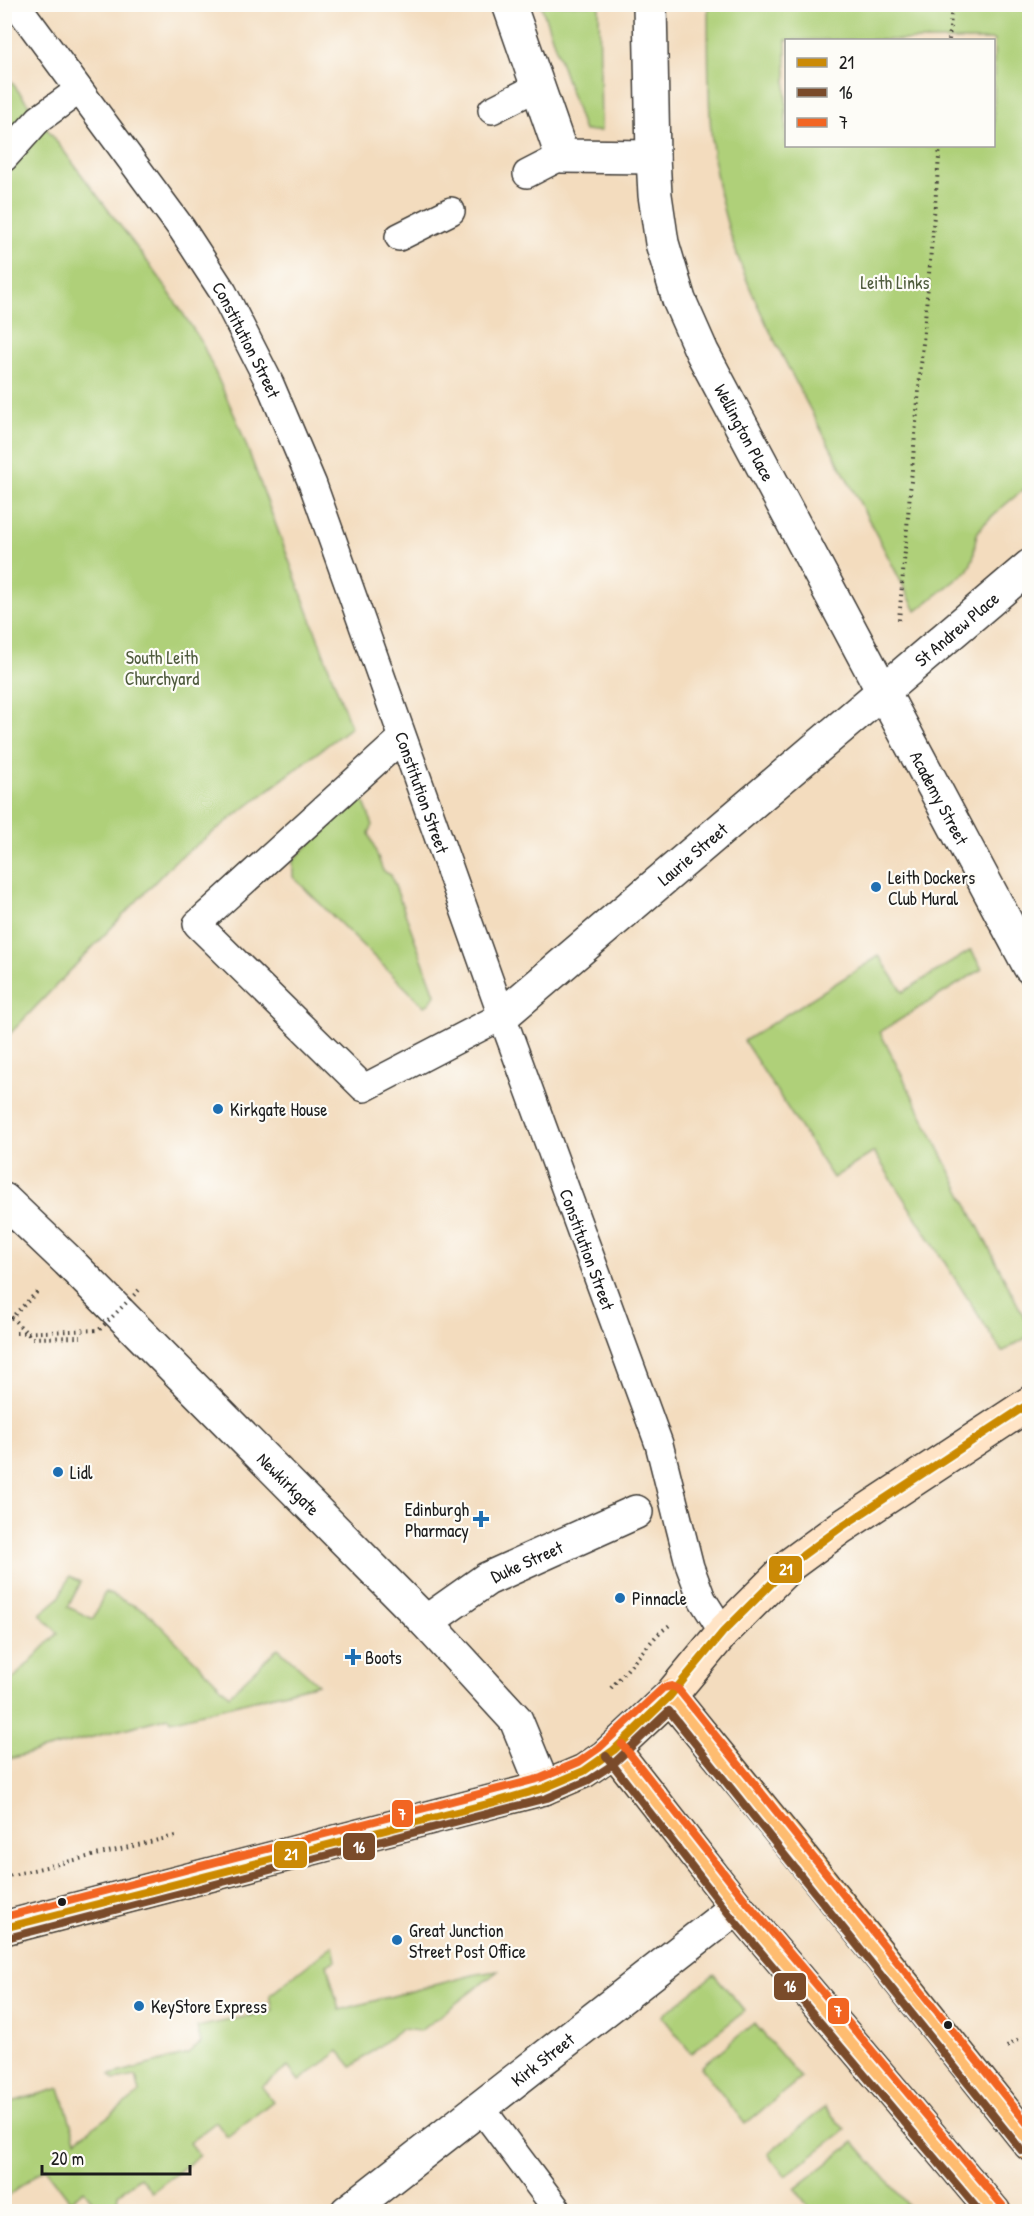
<svg xmlns="http://www.w3.org/2000/svg" width="1034" height="2216" font-family="'Patrick Hand',sans-serif">
	<style>
		.green { fill: #afd079; stroke: #66764a; stroke-width: 1.5; fill-rule: evenodd }
		.lines { fill: none; stroke-linecap: round; stroke-linejoin: round }
		.lane-casing { stroke: #3c3934; stroke-width: 30 }
		.street-casing { stroke: #3c3934; stroke-width: 36 }
		.secondary-casing { stroke: #3c3934; stroke-width: 36 }
		.primary-casing { stroke: #3c3934; stroke-width: 36 }
		.path { stroke: #3c3934; stroke-width: 4; stroke-dasharray: 1.5 4.5; stroke-linecap: butt }
		.lane { stroke: #fff; stroke-width: 27 }
		.street { stroke: #fff; stroke-width: 33 }
		.secondary { stroke: #ffe4c6; stroke-width: 33 }
		.primary { stroke: #febc70; stroke-width: 33 }
		.path-bridge { stroke: #3c3934; stroke-width: 4; stroke-dasharray: 1.5 4.5; stroke-linecap: butt }
		.bus-1-casing { stroke: #fdfcf7; stroke-width: 12 }
		.bus-2-casing { stroke: #fdfcf7; stroke-width: 12 }
		.bus-3-casing { stroke: #fdfcf7; stroke-width: 12 }
		.bus-1 { stroke: #cb8a06; stroke-width: 8 }
		.bus-2 { stroke: #7a4b2a; stroke-width: 8 }
		.bus-3 { stroke: #f26522; stroke-width: 8 }
		.poi-dot { fill: #1f6fb2; stroke: #fdfcf7; stroke-width: 2 }
		.bus-dot { fill: #1c1c1c; stroke: #fdfcf7; stroke-width: 2 }
		.labels { text-anchor: middle; dominant-baseline: central; stroke-width: 4.5; stroke-linejoin: round; paint-order: stroke }
		.park-label { font-size: 18px; fill: #4f5b3d; stroke: #fdfcf7 }
		.street-label { font-size: 18px; fill: #1c1c1c; stroke: #fdfcf7 }
		.poi-label { font-size: 18px; fill: #1c1c1c; stroke: #fdfcf7; text-anchor: start }
		.line-badge { stroke: #fdfcf7; stroke-width: 2 }
		.badge-label { font-size: 16px; text-anchor: middle; font-weight: bold; fill: #fff }
	</style>
	<rect width="100%" height="100%" fill="#fdfcf7"/>
	<filter id="ink" filterUnits="userSpaceOnUse"><feTurbulence type="fractalNoise" baseFrequency=".0167" numOctaves="2"/><feDisplacementMap in="SourceGraphic" scale="12" xChannelSelector="R" yChannelSelector="G"/><feConvolveMatrix kernelMatrix="1 2 1 2 8 2 1 2 1" color-interpolation-filters="sRGB"/></filter>
	<filter id="wash" filterUnits="userSpaceOnUse"><feTurbulence type="fractalNoise" baseFrequency=".008" numOctaves="4" result="noise"/><feDisplacementMap in="SourceGraphic" scale="24" xChannelSelector="R" yChannelSelector="G"/><feGaussianBlur stdDeviation="1.35" result="paint"/><feColorMatrix in="noise" values="0 0 0 0 0 0 0 0 0 0 0 0 0 0 0 0 0 1.4 0 .05"/><feComposite in="paint" operator="in"/></filter>
	<g filter="url(#wash)">
		<rect width="100%" height="100%" fill="#f3dcbe"/>
		<!-- green -->
		<g class="green">
			<path d="M541,5H599L601,131H584Z"/>
			<path d="M708,5H1029V485C1018,495 982,521 977,534C972,549 978,554 967,571L916,611C882,544 846,477 811,411C777,346 742,283 724,212C706,145 709,73 708,5ZM786,40H994V146H786Z"/>
			<path d="M4,72L159,277L201,341L238,423L351,727L174,862L5,1039Z"/>
			<path d="M361,795L373,825L369,833L383,871L391,875L435,994C432,1000 431,1004 424,1006L293,877V860Z"/>
			<path d="M971,950L982,969L880,1032L1029,1327V1336L1002,1352L874,1152L833,1178L744,1041L879,956L903,992Z"/>
			<path d="M70,1576L81,1582L68,1607L93,1619L105,1592L146,1611L229,1695L278,1648L318,1684L171,1721L169,1717L5,1760V1687L58,1633L40,1614L59,1598Z"/>
			<path d="M333,1945L336,1961L327,1964L339,2010L477,1974L498,1971L420,2031L401,2029L352,2067L339,2051L299,2081L288,2067L262,2087L273,2101L227,2137L216,2122L189,2143L199,2156L152,2192L140,2177L118,2194L117,2203L124,2211H100L84,2190L70,2201L45,2168L5,2198V2104L60,2088L76,2140L140,2093L136,2076L115,2080L110,2075L188,2054L201,2043L197,2027L273,2011L270,1995Z"/>
			<path d="M714,1974L745,2011L691,2053L662,2016Z"/>
			<path d="M754,2023L801,2078L745,2124L701,2067Z"/>
			<path d="M825,2107L845,2130L785,2176L768,2154Z"/>
			<path d="M854,2142L908,2205L899,2211H812L795,2189Z"/>
		</g>
	</g>
	<g filter="url(#ink)">
		<g class="lines">
			<!-- lane casing -->
			<g class="lane-casing">
				<g id="lane">
					<path id="s1" d="M16,4L182,229L223,292L270,384L313,485L502,1016L659,1444L690,1567L702,1599L723,1632"/>
					<path d="M492,110L537,87"/>
					<path d="M4,158L39,119L79,90"/>
					<path d="M527,174L562,156"/>
					<path d="M399,237L451,211"/>
					<path d="M402,738L197,924L364,1088L502,1016"/>
					<path d="M481,2108L559,2212"/>
				</g>
			</g>
			<!-- street casing -->
			<g class="street-casing">
				<g id="street">
					<path d="M509,4L562,156L653,157"/>
					<path id="s2" d="M650,4L653,157L655,195L662,243L679,300L702,352L1030,967"/>
					<path id="s3" d="M502,1016L1030,566"/>
					<path id="s4" d="M4,1200L68,1261L426,1622L516,1720L544,1788"/>
					<path id="s5" d="M426,1622L487,1579L636,1512"/>
					<path id="s6" d="M347,2212L737,1907"/>
				</g>
			</g>
			<!-- secondary casing -->
			<g class="secondary-casing">
				<path id="secondary" d="M670,1696L723,1632L791,1564L840,1528L1030,1403"/>
			</g>
			<!-- primary casing -->
			<g class="primary-casing">
				<g id="primary">
					<path d="M614,1750L737,1907L994,2212"/>
					<path d="M4,1928L544,1788L584,1771L606,1756L670,1696L794,1848L1030,2144"/>
				</g>
			</g>
			<!-- path -->
			<g class="path">
				<path d="M949,40L952,4"/>
				<path d="M899,620L940,146"/>
				<path d="M11,1317L32,1338L81,1337"/>
				<path d="M6,1323L37,1292"/>
				<path d="M611,1688L658,1634L671,1624"/>
				<path d="M4,1877L175,1836"/>
				<path d="M1007,2047L1022,2037"/>
			</g>
			<!-- lane -->
			<use href="#lane" class="lane"/>
			<!-- street -->
			<use href="#street" class="street"/>
			<!-- secondary -->
			<use href="#secondary" class="secondary"/>
			<!-- primary -->
			<use href="#primary" class="primary"/>
			<!-- path-bridge -->
			<path class="path-bridge" d="M16,1333L99,1330L139,1290"/>
			<!-- bus-1 casing -->
			<g class="bus-1-casing">
				<path id="bus-1" d="M4,1928L495,1802L544,1788L584,1771L614,1750L670,1696L723,1632L791,1564L840,1528L1030,1403"/>
			</g>
			<!-- bus-2 casing -->
			<g class="bus-2-casing">
				<g id="bus-2">
					<path d="M606,1756L729,1914L980,2212"/>
					<path d="M7,1938L547,1798L589,1780L612,1765L669,1711L1022,2151"/>
				</g>
			</g>
			<!-- bus-3 casing -->
			<g class="bus-3-casing">
				<g id="bus-3">
					<path d="M622,1744L745,1900L1002,2205"/>
					<path d="M4,1917L541,1778L579,1762L599,1748L663,1688L672,1686L678,1689L1030,2127"/>
				</g>
			</g>
			<!-- bus-1 -->
			<use href="#bus-1" class="bus-1"/>
			<!-- bus-2 -->
			<use href="#bus-2" class="bus-2"/>
			<!-- bus-3 -->
			<use href="#bus-3" class="bus-3"/>
		</g>
	</g>
	<!-- markers -->
	<g class="poi-dot">
		<circle cx="876" cy="887" r="6"/>
		<circle cx="218" cy="1109" r="6"/>
		<circle cx="58" cy="1472" r="6"/>
		<path d="M478 1510h6v6h6v6h-6v6h-6v-6h-6v-6h6z"/>
		<circle cx="620" cy="1598" r="6"/>
		<path d="M350 1648h6v6h6v6h-6v6h-6v-6h-6v-6h6z"/>
		<circle cx="397" cy="1940" r="6"/>
		<circle cx="139" cy="2006" r="6"/>
	</g>
	<g class="bus-dot">
		<circle cx="62" cy="1902" r="5"/>
		<circle cx="948" cy="2025" r="5"/>
	</g>
	<g class="labels">
		<!-- park labels -->
		<g class="park-label">
			<text x="895" y="282">Leith Links</text>
			<text x="162" y="657">South Leith<tspan x="162" dy="21">Churchyard</tspan></text>
		</g>
		<!-- street labels -->
		<g class="street-label">
			<text stroke="none"><textPath href="#s1" startOffset="408">Constitution Street</textPath></text>
			<text stroke="none"><textPath href="#s2" startOffset="447">Wellington Place</textPath></text>
			<text stroke="none"><textPath href="#s3" startOffset="597">St Andrew Place</textPath></text>
			<text stroke="none"><textPath href="#s1" startOffset="894">Constitution Street</textPath></text>
			<text stroke="none"><textPath href="#s2" startOffset="861">Academy Street</textPath></text>
			<text stroke="none"><textPath href="#s3" startOffset="250">Laurie Street</textPath></text>
			<text stroke="none"><textPath href="#s1" startOffset="1380">Constitution Street</textPath></text>
			<text stroke="none"><textPath href="#s4" startOffset="402">Newkirkgate</textPath></text>
			<text stroke="none"><textPath href="#s5" startOffset="118">Duke Street</textPath></text>
			<text stroke="none"><textPath href="#s6" startOffset="248">Kirk Street</textPath></text>
		</g>
		<!-- poi labels -->
		<g class="poi-label">
			<text x="888" y="877">Leith Dockers<tspan x="888" dy="21">Club Mural</tspan></text>
			<text x="230" y="1109">Kirkgate House</text>
			<text x="70" y="1472">Lidl</text>
			<text x="469" y="1509" text-anchor="end">Edinburgh<tspan x="469" dy="21">Pharmacy</tspan></text>
			<text x="632" y="1598">Pinnacle</text>
			<text x="365" y="1657">Boots</text>
			<text x="409" y="1930">Great Junction<tspan x="409" dy="21">Street Post Office</tspan></text>
			<text x="151" y="2006">KeyStore Express</text>
		</g>
	</g>
	<g class="line-badge">
		<rect x="768" y="1555" width="35" height="29" rx="6" fill="#cb8a06"/>
		<rect x="391" y="1799" width="23" height="29" rx="6" fill="#f26522"/>
		<rect x="342" y="1832" width="34" height="29" rx="6" fill="#7a4b2a"/>
		<rect x="273" y="1840" width="35" height="29" rx="6" fill="#cb8a06"/>
		<rect x="773" y="1972" width="34" height="29" rx="6" fill="#7a4b2a"/>
		<rect x="827" y="1997" width="23" height="28" rx="6" fill="#f26522"/>
	</g>
	<g class="badge-label">
		<text x="786" y="1575">21</text>
		<text x="402" y="1820">7</text>
		<text x="359" y="1853">16</text>
		<text x="291" y="1860">21</text>
		<text x="790" y="1992">16</text>
		<text x="838" y="2017">7</text>
	</g>
	<!-- margin -->
	<rect width="1034" height="2216" fill="none" stroke="#fdfcf7" stroke-width="24"/>
	<!-- legend -->
	<rect x="785" y="39" width="210" height="108" fill="#fdfcf7" stroke="#a3a29f" stroke-width="1.5"/>
	<rect x="797" y="58" width="30" height="9" fill="#cb8a06" stroke="#a3a29f" stroke-width="1.5"/>
	<text x="839" y="69" font-size="18" fill="#1c1c1c">21</text>
	<rect x="797" y="88" width="30" height="9" fill="#7a4b2a" stroke="#a3a29f" stroke-width="1.5"/>
	<text x="839" y="99" font-size="18" fill="#1c1c1c">16</text>
	<rect x="797" y="118" width="30" height="9" fill="#f26522" stroke="#a3a29f" stroke-width="1.5"/>
	<text x="839" y="129" font-size="18" fill="#1c1c1c">7</text>
	<!-- scale -->
	<path d="M42 2165v9h148v-9" fill="none" stroke="#1c1c1c" stroke-width="3"/>
	<text x="51" y="2165" font-size="18" fill="#1c1c1c" stroke="#fdfcf7" stroke-width="4.5" paint-order="stroke">20 m</text>
</svg>
